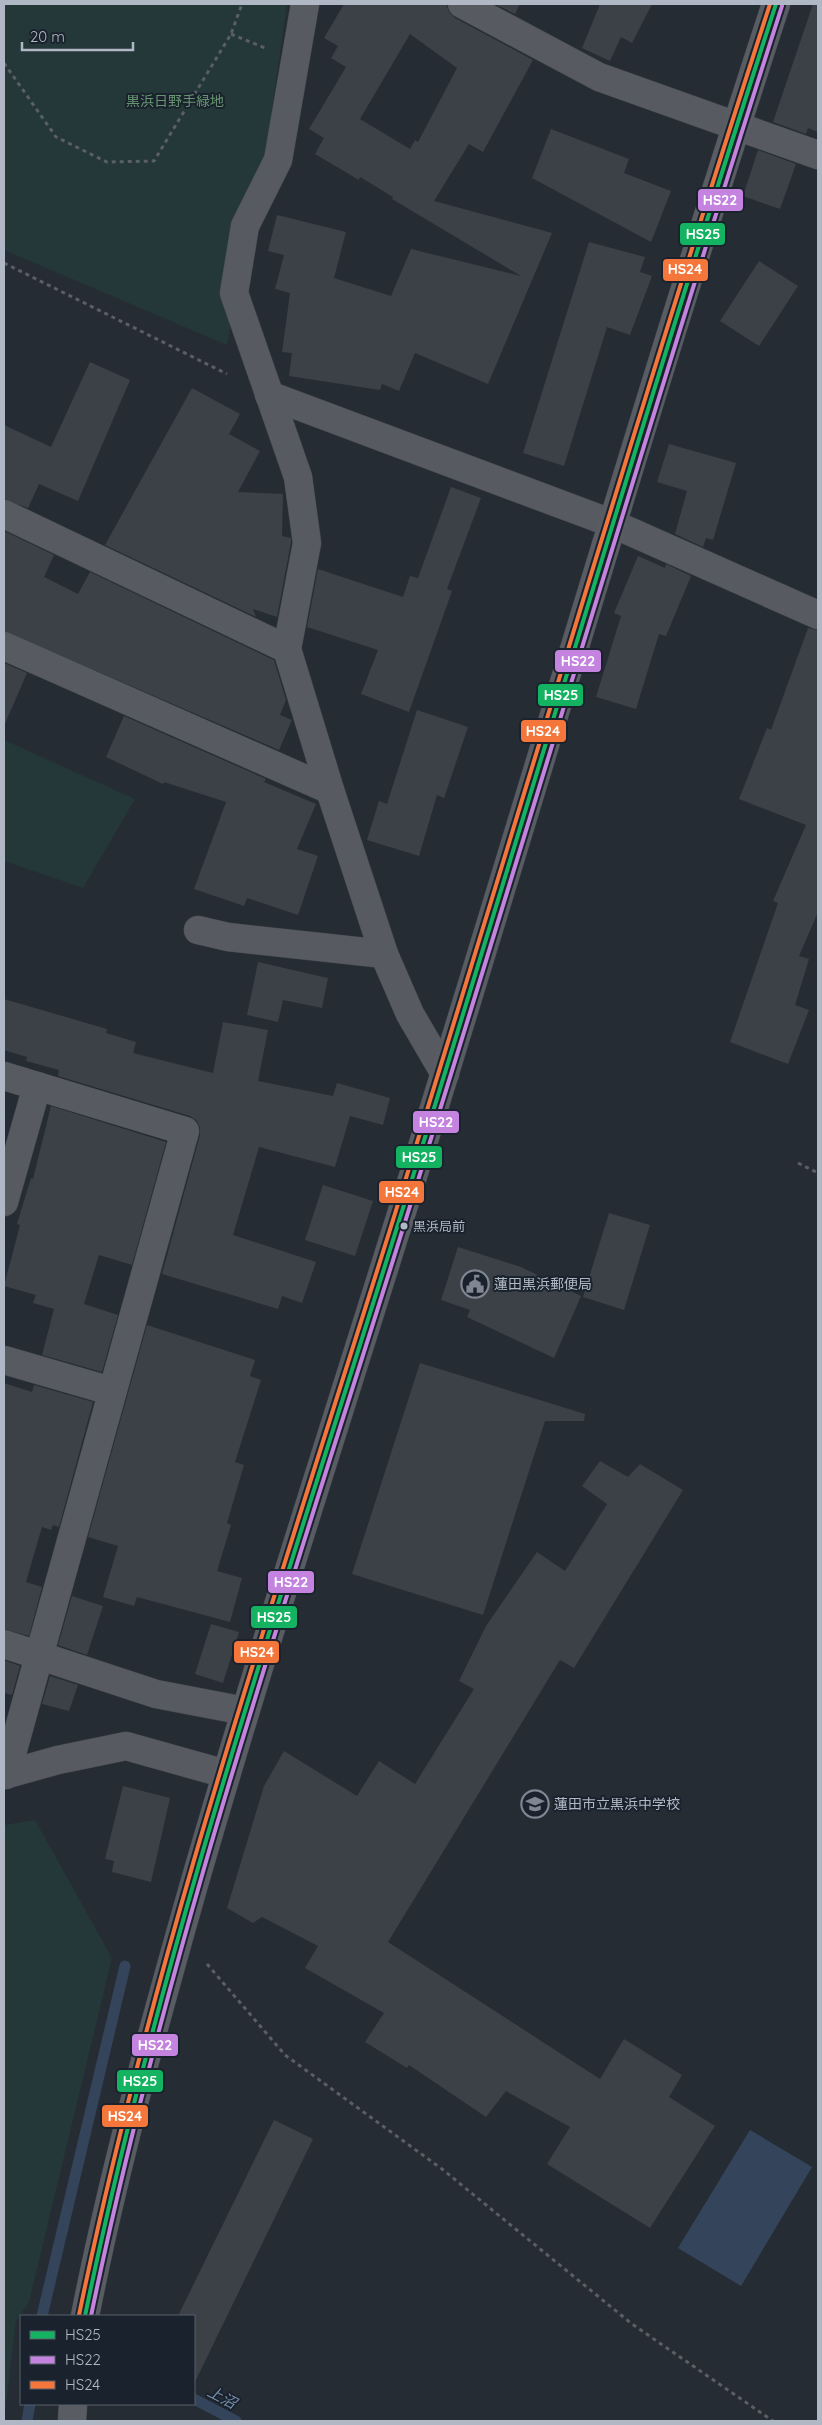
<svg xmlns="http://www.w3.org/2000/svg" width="822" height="2425" font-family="Quicksand,'Noto Sans JP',sans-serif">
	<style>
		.green { fill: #243739 }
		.water { fill: #34455b }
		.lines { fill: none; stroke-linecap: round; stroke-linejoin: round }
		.stream { stroke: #34455b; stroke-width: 11 }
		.building { fill: #3b4147; fill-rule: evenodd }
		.minor-casing { stroke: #44484e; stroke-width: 29 }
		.major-casing { stroke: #444850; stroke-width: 29 }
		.path { stroke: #5a5f65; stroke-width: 3; stroke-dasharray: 4 4; stroke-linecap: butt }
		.minor { stroke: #575b61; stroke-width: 28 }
		.major { stroke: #595d63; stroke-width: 28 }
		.bus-1-casing { stroke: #1a232d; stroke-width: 8 }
		.bus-2-casing { stroke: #1a232d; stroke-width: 8 }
		.bus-3-casing { stroke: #1a232d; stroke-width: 8 }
		.bus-1 { stroke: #13b361; stroke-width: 4 }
		.bus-2 { stroke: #c483df; stroke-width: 4 }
		.bus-3 { stroke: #f5763a; stroke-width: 4 }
		.bus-dot { fill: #b0b8c5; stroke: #1a232d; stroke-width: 2 }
		.labels { text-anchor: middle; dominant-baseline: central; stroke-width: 4; stroke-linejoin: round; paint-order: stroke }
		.bus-label { font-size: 13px; fill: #b0b8c5; stroke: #1a232d; text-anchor: start }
		.park-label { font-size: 14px; fill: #679571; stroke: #1a232d }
		.poi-label { font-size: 14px; fill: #b0b8c5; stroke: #1a232d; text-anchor: start }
		.water-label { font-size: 15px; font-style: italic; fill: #788fad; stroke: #1a232d }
		.line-badge { stroke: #1a232d; stroke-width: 2 }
		.badge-label { font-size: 14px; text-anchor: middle; font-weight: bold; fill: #fff }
	</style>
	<rect width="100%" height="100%" fill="#262c33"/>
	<!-- green -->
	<g class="green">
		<path d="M4,4H287L263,171L255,188L227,345L4,250Z"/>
		<path d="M4,740L135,799L83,888L4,861Z"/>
		<path d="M35,1820L112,1958L29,2302L16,2321L4,2421V1825Z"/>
	</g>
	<!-- water -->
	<path class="water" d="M750,2130L812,2167L741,2286L678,2248Z"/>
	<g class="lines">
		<!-- stream -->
		<g class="stream">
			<path d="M42,2316L125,1966"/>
			<path d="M194,2399L236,2421"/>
			<path d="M27,2421L30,2404"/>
		</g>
	</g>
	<!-- building -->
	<g class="building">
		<path d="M344,4H446L449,12L455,18L533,60L483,152L469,144L434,201L552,233L488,384L415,353L399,391L382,384L380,390L289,376L292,353L282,352L290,293L275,289L284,255L268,251L277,215L346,232L334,278L391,296L411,249L521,276L392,199L393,197L360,177L359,180L315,154L324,138L309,129L346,67L331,58L338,46L324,38ZM410,34L457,68L418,142L415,140L410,149L360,119Z"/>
		<path d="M495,4H520L515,14Z"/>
		<path d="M600,4H652L632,43L621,37L610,61L582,48Z"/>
		<path d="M813,4H818V132L808,128L806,134L773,122Z"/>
		<path d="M551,129L629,159L624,173L671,191L651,242L532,178Z"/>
		<path d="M758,150L796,164L780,209L743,196Z"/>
		<path d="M589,242L645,257L640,272L652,276L630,335L607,327L564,466L523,453Z"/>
		<path d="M759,261L798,286L759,346L720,321Z"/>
		<path d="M90,362L130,380L78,501L39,484L28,508L4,499V425L51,447Z"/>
		<path d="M192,388L240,414L229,434L260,451L238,492L283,494L282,536L291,538V542L277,617L253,609L256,617L105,545Z"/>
		<path d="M669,444L736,463L713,540L706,538L703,547L675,534L687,491L657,482Z"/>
		<path d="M451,487L481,498L447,589L452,591L409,712L361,694L378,650L307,627L318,569L403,597L410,576L418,578Z"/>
		<path d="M4,531L54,555L44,577L78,594L90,572L274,660L286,700L280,715L292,720L279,750L4,631Z"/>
		<path d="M638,556L665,568L666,564L691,576L666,636L659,634L636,709L596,697L621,616L614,613Z"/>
		<path d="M808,628L818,630V912L799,956L809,959L795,1005L809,1010L788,1064L730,1042L778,903L773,901L806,825L739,799L767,728L771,730Z"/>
		<path d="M4,663L27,673L4,726Z"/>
		<path d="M417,710L468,727L444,798L437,795L419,856L367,840L379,801L387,804Z"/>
		<path d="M124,716L266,779L264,782L316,804L297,849L318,856L298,915L247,898L244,906L194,889L226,802L164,782L163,784L106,757Z"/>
		<path d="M258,962L328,978L322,1008L283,1000L278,1022L247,1015Z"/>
		<path d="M4,999L107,1029L106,1033L136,1042L133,1053L213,1073L223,1022L268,1030L258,1081L333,1096L337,1083L390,1098L383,1125L350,1116L335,1167L259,1147L233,1235L316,1262L302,1303L282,1296L278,1309L162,1274L200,1135V1128L197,1121L190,1116L58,1076L59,1070L26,1061L27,1057L4,1050Z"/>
		<path d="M51,1106L166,1142L132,1265L99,1255L84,1304L118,1315L102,1372L42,1355L54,1309L33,1303L36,1295L4,1286L20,1225L17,1224L31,1178L33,1179Z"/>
		<path d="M323,1185L373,1201L355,1256L305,1240Z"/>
		<path d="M609,1213L650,1225L624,1310L583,1297Z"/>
		<path d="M458,1247L521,1267L581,1296L554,1358L467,1317L470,1310L441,1300Z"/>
		<path d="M147,1325L255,1360L250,1376L261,1380L235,1462L244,1465L227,1523L231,1525L217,1571L242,1578L230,1622L137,1597L134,1606L103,1597L118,1546L88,1537Z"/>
		<path d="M420,1363L585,1414L584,1421H545L483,1615L352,1574Z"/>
		<path d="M4,1383L32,1392L34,1385L93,1402L59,1527L53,1525L51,1530L42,1527L26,1582L42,1587L29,1636L4,1629Z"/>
		<path d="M600,1461L628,1477L640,1464L683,1490L574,1668L560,1660L388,1942L600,2079L624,2039L682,2075L669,2097L715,2126L650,2228L547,2164L570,2127L506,2091L486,2117L409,2065L407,2068L365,2042L384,2013L305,1968L318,1946L262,1917L253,1923L227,1908L264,1786L284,1751L357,1796L379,1761L415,1784L474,1689L459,1681L486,1626L537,1552L565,1571L607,1504L582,1486Z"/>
		<path d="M72,1596L103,1606L87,1655L58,1645Z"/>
		<path d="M211,1624L239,1632L223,1683L195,1674Z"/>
		<path d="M4,1660L20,1666L12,1695L4,1693Z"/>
		<path d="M50,1676L78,1685L69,1711L42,1704Z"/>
		<path d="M123,1786L170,1798L151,1882L112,1872L114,1861L105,1859Z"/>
		<path d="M274,2120L313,2139L194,2384V2316H178Z"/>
	</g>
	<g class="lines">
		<!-- minor casing -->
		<g class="minor-casing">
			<g id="minor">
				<path d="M305,4L278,160L245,226L234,293L298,477L307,543L287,649L330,790L384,954L410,1014L445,1074"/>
				<path d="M462,4L599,77L818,155"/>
				<path d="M269,395L611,523L818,615"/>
				<path d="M4,514L287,649"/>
				<path d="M4,646L330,790"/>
				<path d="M198,930L228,937L384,954"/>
				<path d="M4,1076L185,1131L6,1775"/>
				<path d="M4,1202L37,1086"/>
				<path d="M4,1360L111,1391"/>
				<path d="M4,1644L156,1694L245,1711"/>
				<path d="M4,1775L58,1760L126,1746L226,1774"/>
			</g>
		</g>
		<!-- major casing -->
		<g class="major-casing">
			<g id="major">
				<path d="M85,2316C114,2169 154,2025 195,1881C259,1660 330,1441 399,1221C526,815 644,407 776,4"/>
				<path d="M72,2421L73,2404"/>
			</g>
		</g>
		<!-- path -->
		<g class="path">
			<path d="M231,34L265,48"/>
			<path d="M4,63L56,137L107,162L154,161L231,34L242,4"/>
			<path d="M4,263L227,374"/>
			<path d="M798,1163L818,1173"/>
			<path d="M207,1964L285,2055L442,2169L632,2324L773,2421"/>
		</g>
		<!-- minor -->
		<use href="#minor" class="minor"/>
		<!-- major -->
		<use href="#major" class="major"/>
		<!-- bus-1 casing -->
		<g class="bus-1-casing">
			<path id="bus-1" d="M85,2316C162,1944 286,1583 399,1221C526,815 645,408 776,4"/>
		</g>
		<!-- bus-2 casing -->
		<g class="bus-2-casing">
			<path id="bus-2" d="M91,2316C168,1944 292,1584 405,1222C532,817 652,410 782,6"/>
		</g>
		<!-- bus-3 casing -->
		<g class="bus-3-casing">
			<path id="bus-3" d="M79,2315C156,1943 280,1582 393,1220C519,815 639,408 770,4"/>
		</g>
		<!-- bus-1 -->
		<use href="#bus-1" class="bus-1"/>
		<!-- bus-2 -->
		<use href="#bus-2" class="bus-2"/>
		<!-- bus-3 -->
		<use href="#bus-3" class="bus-3"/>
	</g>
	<!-- icons -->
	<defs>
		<g id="civic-ring" transform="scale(1.4375)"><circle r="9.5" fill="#1a232d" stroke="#808792" stroke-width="1.5"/><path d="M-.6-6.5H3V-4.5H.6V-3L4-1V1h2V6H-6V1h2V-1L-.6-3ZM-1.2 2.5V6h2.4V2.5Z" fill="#808792"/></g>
		<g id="school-ring" transform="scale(1.4375)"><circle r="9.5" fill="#1a232d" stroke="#808792" stroke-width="1.5"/><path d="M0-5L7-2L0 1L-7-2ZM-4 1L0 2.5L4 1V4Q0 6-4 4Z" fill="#808792"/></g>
	</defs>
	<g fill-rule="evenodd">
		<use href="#civic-ring" x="475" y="1284"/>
		<use href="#school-ring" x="535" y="1804"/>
	</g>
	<!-- markers -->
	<circle class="bus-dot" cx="404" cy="1226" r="4.5"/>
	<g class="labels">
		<!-- bus labels -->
		<g class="bus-label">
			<text x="413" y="1226">黒浜局前</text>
		</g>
		<!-- park labels -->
		<g class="park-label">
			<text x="175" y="101">黒浜日野手緑地</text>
		</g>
		<!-- poi labels -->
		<g class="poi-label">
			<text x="494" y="1284">蓮田黒浜郵便局</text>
			<text x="554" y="1804">蓮田市立黒浜中学校</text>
		</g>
		<!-- water labels -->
		<g class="water-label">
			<text transform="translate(222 2397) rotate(27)">上沼</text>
		</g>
	</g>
	<g class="line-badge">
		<rect x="697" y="188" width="47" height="24" rx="5" fill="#c483df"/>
		<rect x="679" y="222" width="47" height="24" rx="5" fill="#13b361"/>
		<rect x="662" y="258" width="47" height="24" rx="5" fill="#f5763a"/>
		<rect x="554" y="649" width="48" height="24" rx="5" fill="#c483df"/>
		<rect x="537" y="683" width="47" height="24" rx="5" fill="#13b361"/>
		<rect x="520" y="719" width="47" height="24" rx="5" fill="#f5763a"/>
		<rect x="412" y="1110" width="48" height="24" rx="5" fill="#c483df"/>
		<rect x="395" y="1145" width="48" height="24" rx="5" fill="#13b361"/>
		<rect x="378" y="1180" width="47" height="24" rx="5" fill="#f5763a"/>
		<rect x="267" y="1570" width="48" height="24" rx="5" fill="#c483df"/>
		<rect x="250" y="1605" width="48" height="24" rx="5" fill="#13b361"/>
		<rect x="233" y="1640" width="47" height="24" rx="5" fill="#f5763a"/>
		<rect x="131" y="2033" width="48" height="24" rx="5" fill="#c483df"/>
		<rect x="116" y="2069" width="48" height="24" rx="5" fill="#13b361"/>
		<rect x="101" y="2104" width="48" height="24" rx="5" fill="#f5763a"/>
	</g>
	<g class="badge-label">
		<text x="720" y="205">HS22</text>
		<text x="703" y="239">HS25</text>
		<text x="685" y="274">HS24</text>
		<text x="578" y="666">HS22</text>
		<text x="561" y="700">HS25</text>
		<text x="543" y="736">HS24</text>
		<text x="436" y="1127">HS22</text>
		<text x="419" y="1162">HS25</text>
		<text x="402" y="1197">HS24</text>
		<text x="291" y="1587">HS22</text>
		<text x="274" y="1622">HS25</text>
		<text x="257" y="1657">HS24</text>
		<text x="155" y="2050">HS22</text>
		<text x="140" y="2086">HS25</text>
		<text x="125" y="2121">HS24</text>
	</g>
	<!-- border -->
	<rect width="822" height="2425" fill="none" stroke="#b0b8c5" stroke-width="10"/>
	<!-- legend -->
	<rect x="20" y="2315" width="175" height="90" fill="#1a232d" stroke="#565f6a"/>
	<rect x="30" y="2331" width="25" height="8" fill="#13b361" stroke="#565f6a"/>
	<text x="65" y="2340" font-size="15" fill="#b0b8c5">HS25</text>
	<rect x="30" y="2356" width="25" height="8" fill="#c483df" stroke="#565f6a"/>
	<text x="65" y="2365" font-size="15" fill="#b0b8c5">HS22</text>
	<rect x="30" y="2381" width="25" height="8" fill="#f5763a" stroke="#565f6a"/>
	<text x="65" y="2390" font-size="15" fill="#b0b8c5">HS24</text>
	<!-- scale -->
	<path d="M22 42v8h111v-8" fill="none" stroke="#b0b8c5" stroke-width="2.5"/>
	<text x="30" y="42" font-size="15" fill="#b0b8c5" stroke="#1a232d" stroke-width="4" paint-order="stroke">20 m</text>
</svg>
